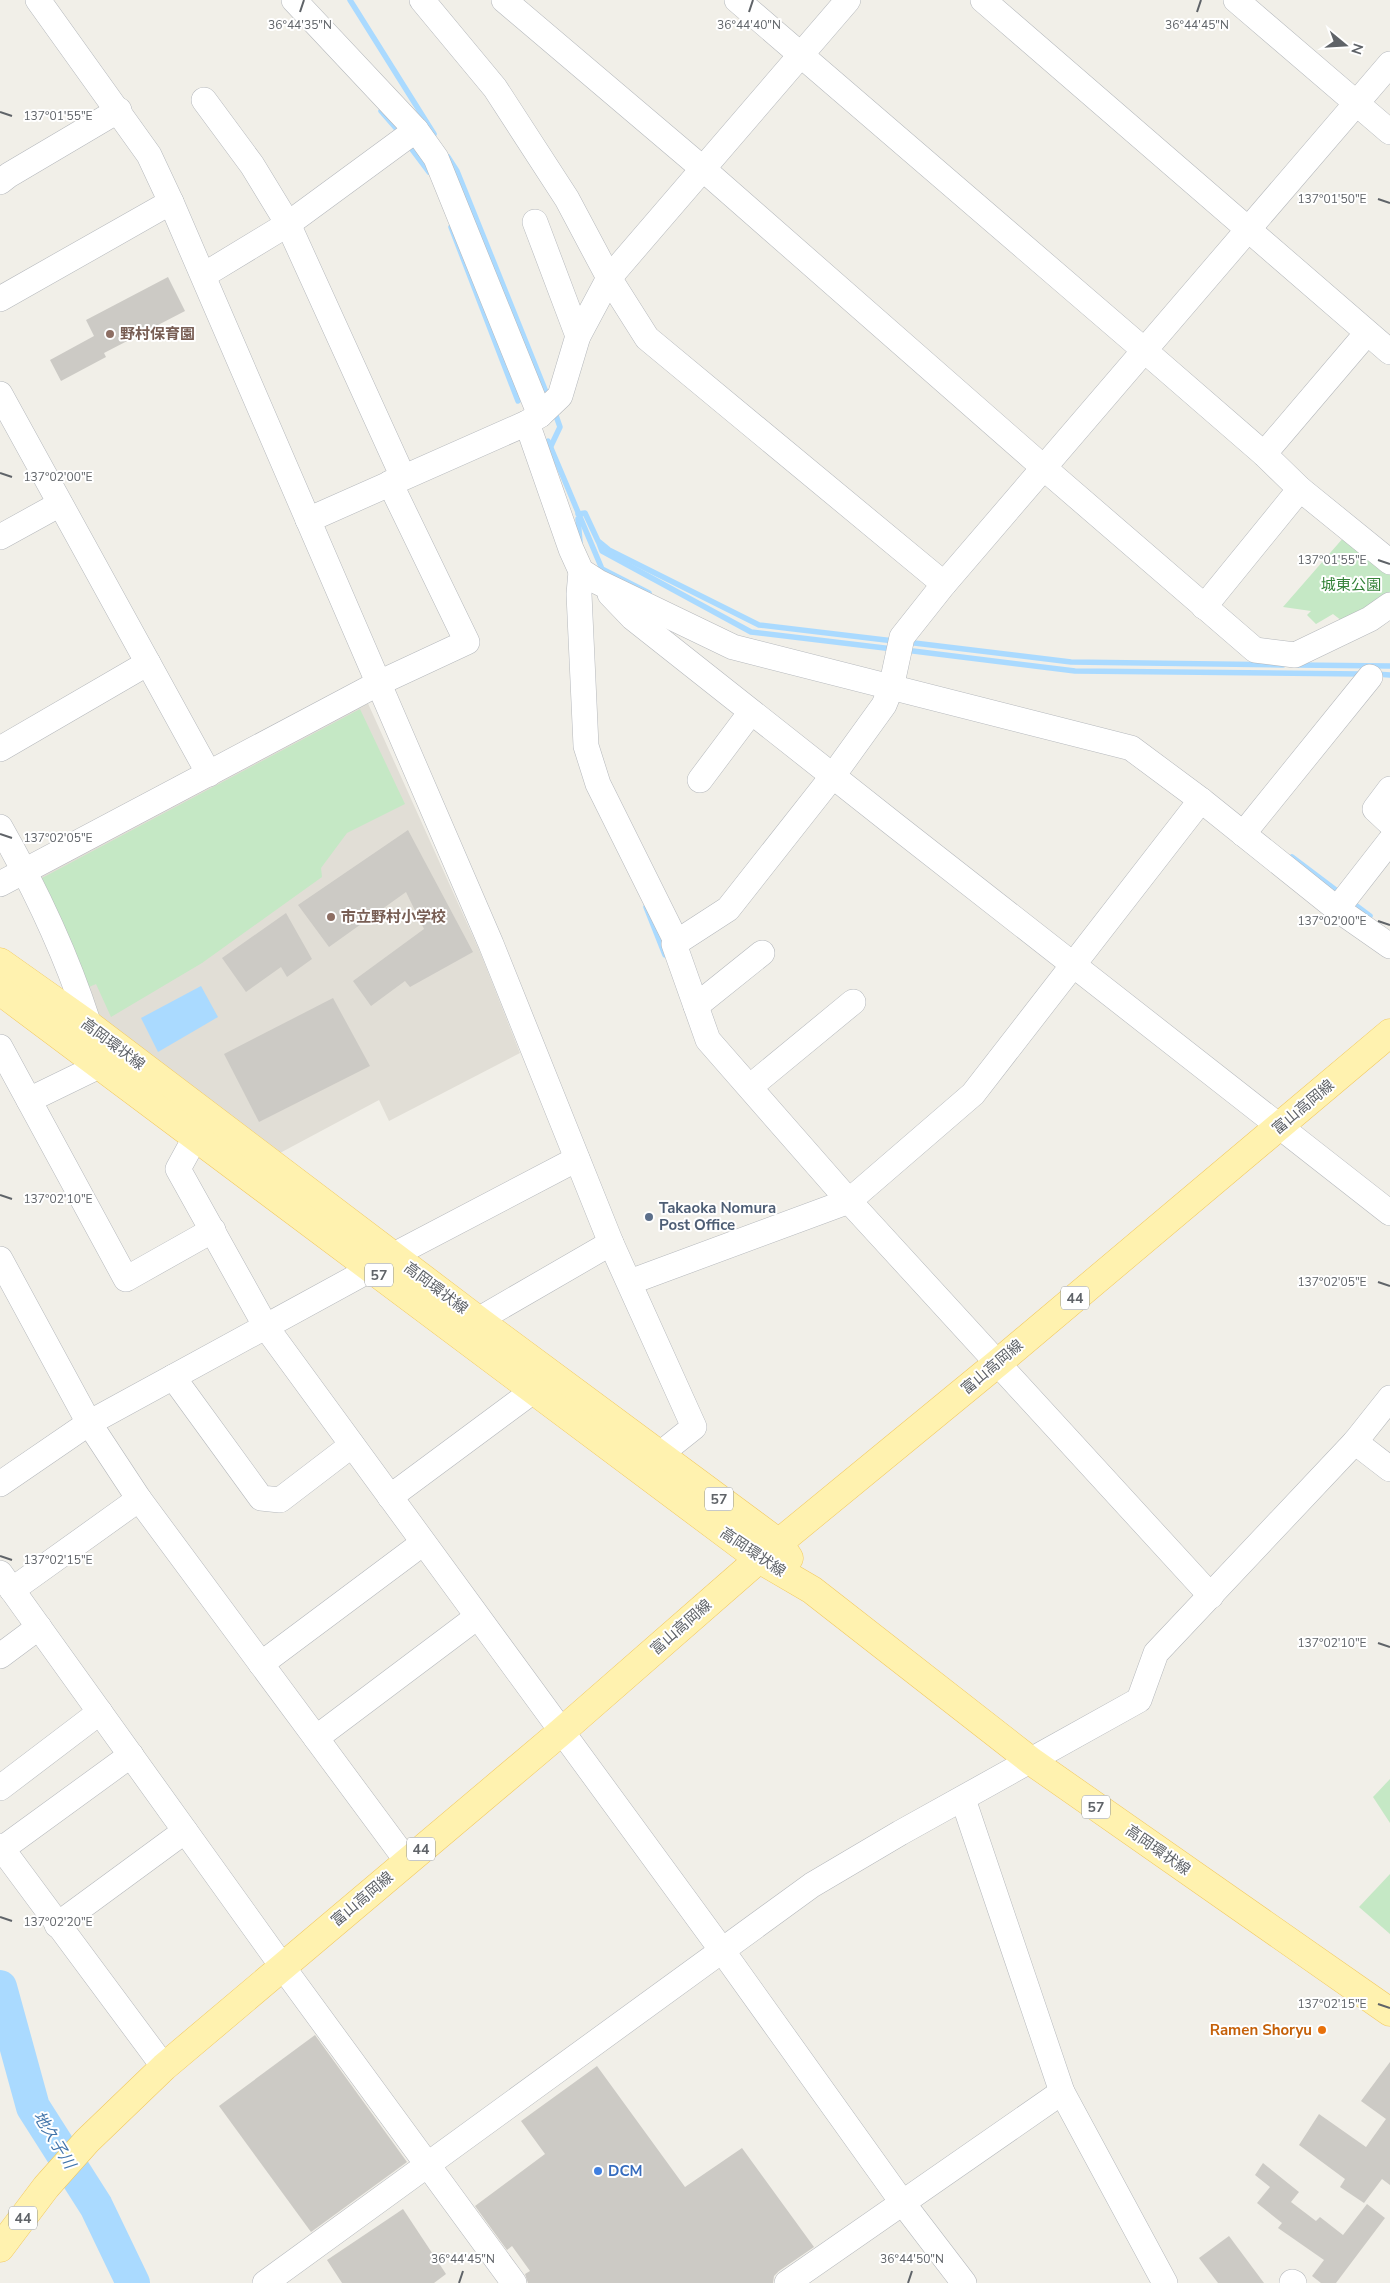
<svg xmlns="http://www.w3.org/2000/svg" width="1390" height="2283" font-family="'Nunito Sans','Noto Sans JP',sans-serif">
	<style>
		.education { fill: #e1ded6 }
		.green { fill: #c5e8c5 }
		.water { fill: #aadaff }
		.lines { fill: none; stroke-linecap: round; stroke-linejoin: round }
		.stream { stroke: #aadaff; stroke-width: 5.5 }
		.river { stroke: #aadaff; stroke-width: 34 }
		.building { fill: #cccac5 }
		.minor-casing { stroke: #b5b8bc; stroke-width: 26 }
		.major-casing { stroke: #f2c960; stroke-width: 29 }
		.minor { stroke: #fff; stroke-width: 25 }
		.major { stroke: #fff2af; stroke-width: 28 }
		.ticks { fill: none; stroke: #5f6368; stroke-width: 2 }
		.education-dot { fill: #8d6e63; stroke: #fff; stroke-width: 2 }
		.service-dot { fill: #5c6f8a; stroke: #fff; stroke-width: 2 }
		.food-dot { fill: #e8710a; stroke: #fff; stroke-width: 2 }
		.shop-dot { fill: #3f7fe0; stroke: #fff; stroke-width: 2 }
		.labels { text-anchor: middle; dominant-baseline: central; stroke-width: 4; stroke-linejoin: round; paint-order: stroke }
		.shield { fill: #fff; stroke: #8f9295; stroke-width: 1 }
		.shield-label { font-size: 14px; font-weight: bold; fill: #5f6368 }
		.education-label { font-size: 15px; font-weight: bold; fill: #785e54; stroke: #fff; text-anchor: start }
		.park-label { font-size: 15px; fill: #348238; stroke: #fff }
		.street-label { font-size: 15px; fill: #5f6368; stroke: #fff }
		.service-label { font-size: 15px; font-weight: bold; fill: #4e5e75; stroke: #fff; text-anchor: start }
		.food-label { font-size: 15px; font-weight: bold; fill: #c56008; stroke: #fff; text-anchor: end }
		.shop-label { font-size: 15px; font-weight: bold; fill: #366cbe; stroke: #fff; text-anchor: start }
		.water-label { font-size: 16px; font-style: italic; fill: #4174aa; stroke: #fff }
		.ticks-label { font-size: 12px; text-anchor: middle; fill: #5f6368; stroke: #fff; stroke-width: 4; stroke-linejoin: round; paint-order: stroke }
	</style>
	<rect width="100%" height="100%" fill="#f1efe8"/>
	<!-- education -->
	<path class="education" d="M366,699L480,952L520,1053L389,1121L379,1100L280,1153L105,1030L39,878Z"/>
	<!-- green -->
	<g class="green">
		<path d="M1344,537L1390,573V611L1359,634L1333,614L1316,624L1307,615L1311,611L1283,607Z"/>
		<path d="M360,709L405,804L347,833L321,868L322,877L202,963L111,1017L96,984L89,987L42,878Z"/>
		<path d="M1390,1779V1823L1373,1797Z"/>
		<path d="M1390,1874V1934L1359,1907Z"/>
	</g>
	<!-- water -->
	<path class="water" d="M201,986L218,1017L158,1052L141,1018Z"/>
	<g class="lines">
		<!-- stream -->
		<g class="stream">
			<path d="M350,0L434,134"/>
			<path d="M381,111L401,134"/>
			<path d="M408,144L429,172"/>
			<path d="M448,157L457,171L548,397"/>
			<path d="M451,227L518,401"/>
			<path d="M548,441L602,569L649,593"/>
			<path d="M550,448L560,427L554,410"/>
			<path d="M578,514L585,513L598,541L609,550L759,625L894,641"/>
			<path d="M578,519L580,542"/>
			<path d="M599,543L602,551L751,632L893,649"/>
			<path d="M906,642L1071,662L1283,665"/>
			<path d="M905,650L1075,671L1362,674"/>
			<path d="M1295,665L1390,666"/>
			<path d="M1376,674L1390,675"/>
			<path d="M1292,857L1341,894"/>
			<path d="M1350,901L1370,916"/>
			<path d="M646,907L665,955"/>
		</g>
		<!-- river -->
		<path class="river" d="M0,1987L33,2107L96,2206L133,2283"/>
	</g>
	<!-- building -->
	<g class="building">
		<path d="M168,277L185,311L104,353L106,357L61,381L50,360L94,336L86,320Z"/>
		<path d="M408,830L473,952L410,987L405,981L371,1006L353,981L424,929L406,892L329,947L298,905Z"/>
		<path d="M286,913L312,959L287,977L281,967L246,992L222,958Z"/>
		<path d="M333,998L370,1066L259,1122L224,1054Z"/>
		<path d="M315,2035L407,2162L311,2232L219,2106Z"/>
		<path d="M1390,2062V2185L1382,2179L1364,2203L1340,2187L1345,2179L1299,2145L1319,2114L1366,2147L1386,2119L1361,2101Z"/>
		<path d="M597,2066L685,2187L742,2148L814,2247L779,2271L774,2276L773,2283H528L525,2274L530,2271L512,2246L507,2250L475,2206L545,2154L521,2121Z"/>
		<path d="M1263,2163L1299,2192L1291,2202L1316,2221L1320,2217L1343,2235L1367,2204L1385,2218L1336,2283H1321L1312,2276L1324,2260L1278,2228L1282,2223L1257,2203L1270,2187L1255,2175Z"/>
		<path d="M403,2209L446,2274L434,2283H342L327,2260Z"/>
		<path d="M1229,2236L1264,2283H1218L1199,2258Z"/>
	</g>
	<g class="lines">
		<!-- minor casing -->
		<g class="minor-casing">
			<g id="minor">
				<path d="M38,0L149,155L171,202L491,944L611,1243L694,1427L659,1455"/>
				<path d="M294,0L416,130L436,158L540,415"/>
				<path d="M422,0L495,88L567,199L609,278L647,338L944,584"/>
				<path d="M504,0L702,168L1044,468L1255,650L1295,655L1370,619L1390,605"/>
				<path d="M737,0L1144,350L1264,454L1300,489L1390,562"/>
				<path d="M983,0L1390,352"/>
				<path d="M1236,0L1390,132"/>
				<path d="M204,100L252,165L288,224L403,477"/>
				<path d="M0,182L9,175L119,110"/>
				<path d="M535,222L578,336"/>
				<path d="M204,275L288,224L416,130"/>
				<path d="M0,299L171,202"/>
				<path d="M0,394L209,774"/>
				<path d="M527,423L571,549L581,571L598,582L733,647L1131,748L1201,800L1337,909L1390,946"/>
				<path d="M1264,454L1367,333"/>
				<path d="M308,520L527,423L540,415L560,396L578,336L609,278L848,0"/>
				<path d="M0,537L60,504"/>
				<path d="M581,571L579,594L586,746L598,784L677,943"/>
				<path d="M610,594L633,618C884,818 1138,1015 1390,1213"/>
				<path d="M1204,607L1300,489"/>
				<path d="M0,749L148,663"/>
				<path d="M700,780L751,712"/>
				<path d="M1390,789L1375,809L1390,823"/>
				<path d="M0,827C36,890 67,956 89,1025"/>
				<path d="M1243,834L1370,677"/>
				<path d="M0,884L379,683L467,642L390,483"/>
				<path d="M1337,909L1390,841"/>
				<path d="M696,1006L762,953"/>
				<path d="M0,1047L126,1279L213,1230"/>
				<path d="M751,1086L853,1002"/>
				<path d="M29,1100L101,1065"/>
				<path d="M196,1136L178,1169L266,1327L721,1949L902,2202L964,2283"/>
				<path d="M392,1256L577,1159"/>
				<path d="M0,1259L89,1423L139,1499L12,1590"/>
				<path d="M630,1282L849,1201L973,1094L1201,800"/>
				<path d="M468,1336L478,1320L611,1243"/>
				<path d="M173,1377L261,1498L280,1500L352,1445"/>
				<path d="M1355,1442L1390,1469"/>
				<path d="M0,1484L89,1423L371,1269"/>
				<path d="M390,1497L533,1391"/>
				<path d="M139,1499L316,1738L477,1617"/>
				<path d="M0,1573L282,1966L514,2283"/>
				<path d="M1211,1596L849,1201L708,1040L674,944L728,909L832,777L884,705L891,688L902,637L944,584L1390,64"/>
				<path d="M0,1656L39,1627"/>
				<path d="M261,1664L423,1543"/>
				<path d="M316,1738L407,1861"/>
				<path d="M0,1788L100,1712"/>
				<path d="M963,1799L1062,2092L1165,2283"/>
				<path d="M0,1846L164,2067"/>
				<path d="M2,1849L131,1755"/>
				<path d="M57,1925L185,1831"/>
				<path d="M1292,2282L1294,2283"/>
				<path d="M265,2283L812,1885L900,1833L1139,1700L1156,1653L1355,1442L1390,1398"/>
				<path d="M787,2283L1062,2092"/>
			</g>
		</g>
		<!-- major casing -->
		<g class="major-casing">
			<g id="major">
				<path d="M0,962L89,1025L478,1320L779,1543L789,1558"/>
				<path d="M0,991L759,1559L812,1590L1031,1761L1390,2012"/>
				<path d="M0,2248L46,2187L87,2141L164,2067L561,1732L759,1559L999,1362L1390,1033"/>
			</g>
		</g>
		<!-- minor -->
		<use href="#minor" class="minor"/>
		<!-- major -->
		<use href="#major" class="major"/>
	</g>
	<!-- ticks -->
	<path class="ticks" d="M300,12L304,0M749,12L753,0M1197,12L1201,0M0,112L12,116M1378,199L1390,203M0,473L12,477M1378,560L1390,564M0,834L12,838M1378,921L1390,925M0,1195L12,1199M1378,1282L1390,1286M0,1556L12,1560M1378,1643L1390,1647M0,1917L12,1921M1378,2004L1390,2008M459,2283L463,2271M908,2283L912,2271"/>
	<!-- markers -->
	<g class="education-dot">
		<circle cx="110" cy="334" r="5"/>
		<circle cx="331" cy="917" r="5"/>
	</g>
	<circle class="service-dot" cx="649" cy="1217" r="5"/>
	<circle class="food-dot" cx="1322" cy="2030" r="5"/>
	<circle class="shop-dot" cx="598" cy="2171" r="5"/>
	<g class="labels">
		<!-- shield labels -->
		<g class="shield">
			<rect x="365" y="1263.5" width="28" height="23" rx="4"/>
			<rect x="1061" y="1286.5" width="28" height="23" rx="4"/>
			<rect x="705" y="1487.5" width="28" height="23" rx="4"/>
			<rect x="1082" y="1795.5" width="28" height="23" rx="4"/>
			<rect x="407" y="1837.5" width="28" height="23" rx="4"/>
			<rect x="9" y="2206.5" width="28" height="23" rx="4"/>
		</g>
		<g class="shield-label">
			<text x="379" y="1275">57</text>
			<text x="1075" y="1298">44</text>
			<text x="719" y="1499">57</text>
			<text x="1096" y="1807">57</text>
			<text x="421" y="1849">44</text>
			<text x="23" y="2218">44</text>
		</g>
		<!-- education labels -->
		<g class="education-label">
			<text x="120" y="334">野村保育園</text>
			<text x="341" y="917">市立野村小学校</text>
		</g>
		<!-- park labels -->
		<g class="park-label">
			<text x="1351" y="585">城東公園</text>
		</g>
		<!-- street labels -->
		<g class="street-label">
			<text transform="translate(113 1044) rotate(37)">高岡環状線</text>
			<text transform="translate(1303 1107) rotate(-40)">富山高岡線</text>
			<text transform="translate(436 1288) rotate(37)">高岡環状線</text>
			<text transform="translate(992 1367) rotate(-40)">富山高岡線</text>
			<text transform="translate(753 1552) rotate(34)">高岡環状線</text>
			<text transform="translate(681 1627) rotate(-41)">富山高岡線</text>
			<text transform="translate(1158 1850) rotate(35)">高岡環状線</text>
			<text transform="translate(362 1899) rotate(-40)">富山高岡線</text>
		</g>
		<!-- service labels -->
		<g class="service-label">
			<text x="659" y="1208">Takaoka Nomura<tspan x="659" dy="17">Post Office</tspan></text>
		</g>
		<!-- food labels -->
		<g class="food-label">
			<text x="1312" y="2030">Ramen Shoryu</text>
		</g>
		<!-- shop labels -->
		<g class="shop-label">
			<text x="608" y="2171">DCM</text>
		</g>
		<!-- water labels -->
		<g class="water-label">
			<text transform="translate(54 2140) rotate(58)">地久子川</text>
		</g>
	</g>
	<g class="ticks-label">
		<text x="300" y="29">36°44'35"N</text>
		<text x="749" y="29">36°44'40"N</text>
		<text x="1197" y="29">36°44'45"N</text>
		<text x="58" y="120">137°01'55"E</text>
		<text x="1332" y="203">137°01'50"E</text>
		<text x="58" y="481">137°02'00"E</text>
		<text x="1332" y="564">137°01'55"E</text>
		<text x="58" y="842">137°02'05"E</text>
		<text x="1332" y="925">137°02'00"E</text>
		<text x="58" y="1203">137°02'10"E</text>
		<text x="1332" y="1286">137°02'05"E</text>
		<text x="58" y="1564">137°02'15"E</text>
		<text x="1332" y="1647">137°02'10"E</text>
		<text x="58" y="1926">137°02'20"E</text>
		<text x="1332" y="2008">137°02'15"E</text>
		<text x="463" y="2263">36°44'45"N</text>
		<text x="912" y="2263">36°44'50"N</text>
	</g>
	<!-- north arrow -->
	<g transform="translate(1345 45) rotate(108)" stroke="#ffffff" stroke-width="4" paint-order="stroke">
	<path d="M0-4L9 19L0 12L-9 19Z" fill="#5f6368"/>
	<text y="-8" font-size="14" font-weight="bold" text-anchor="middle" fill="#5f6368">N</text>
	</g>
</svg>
